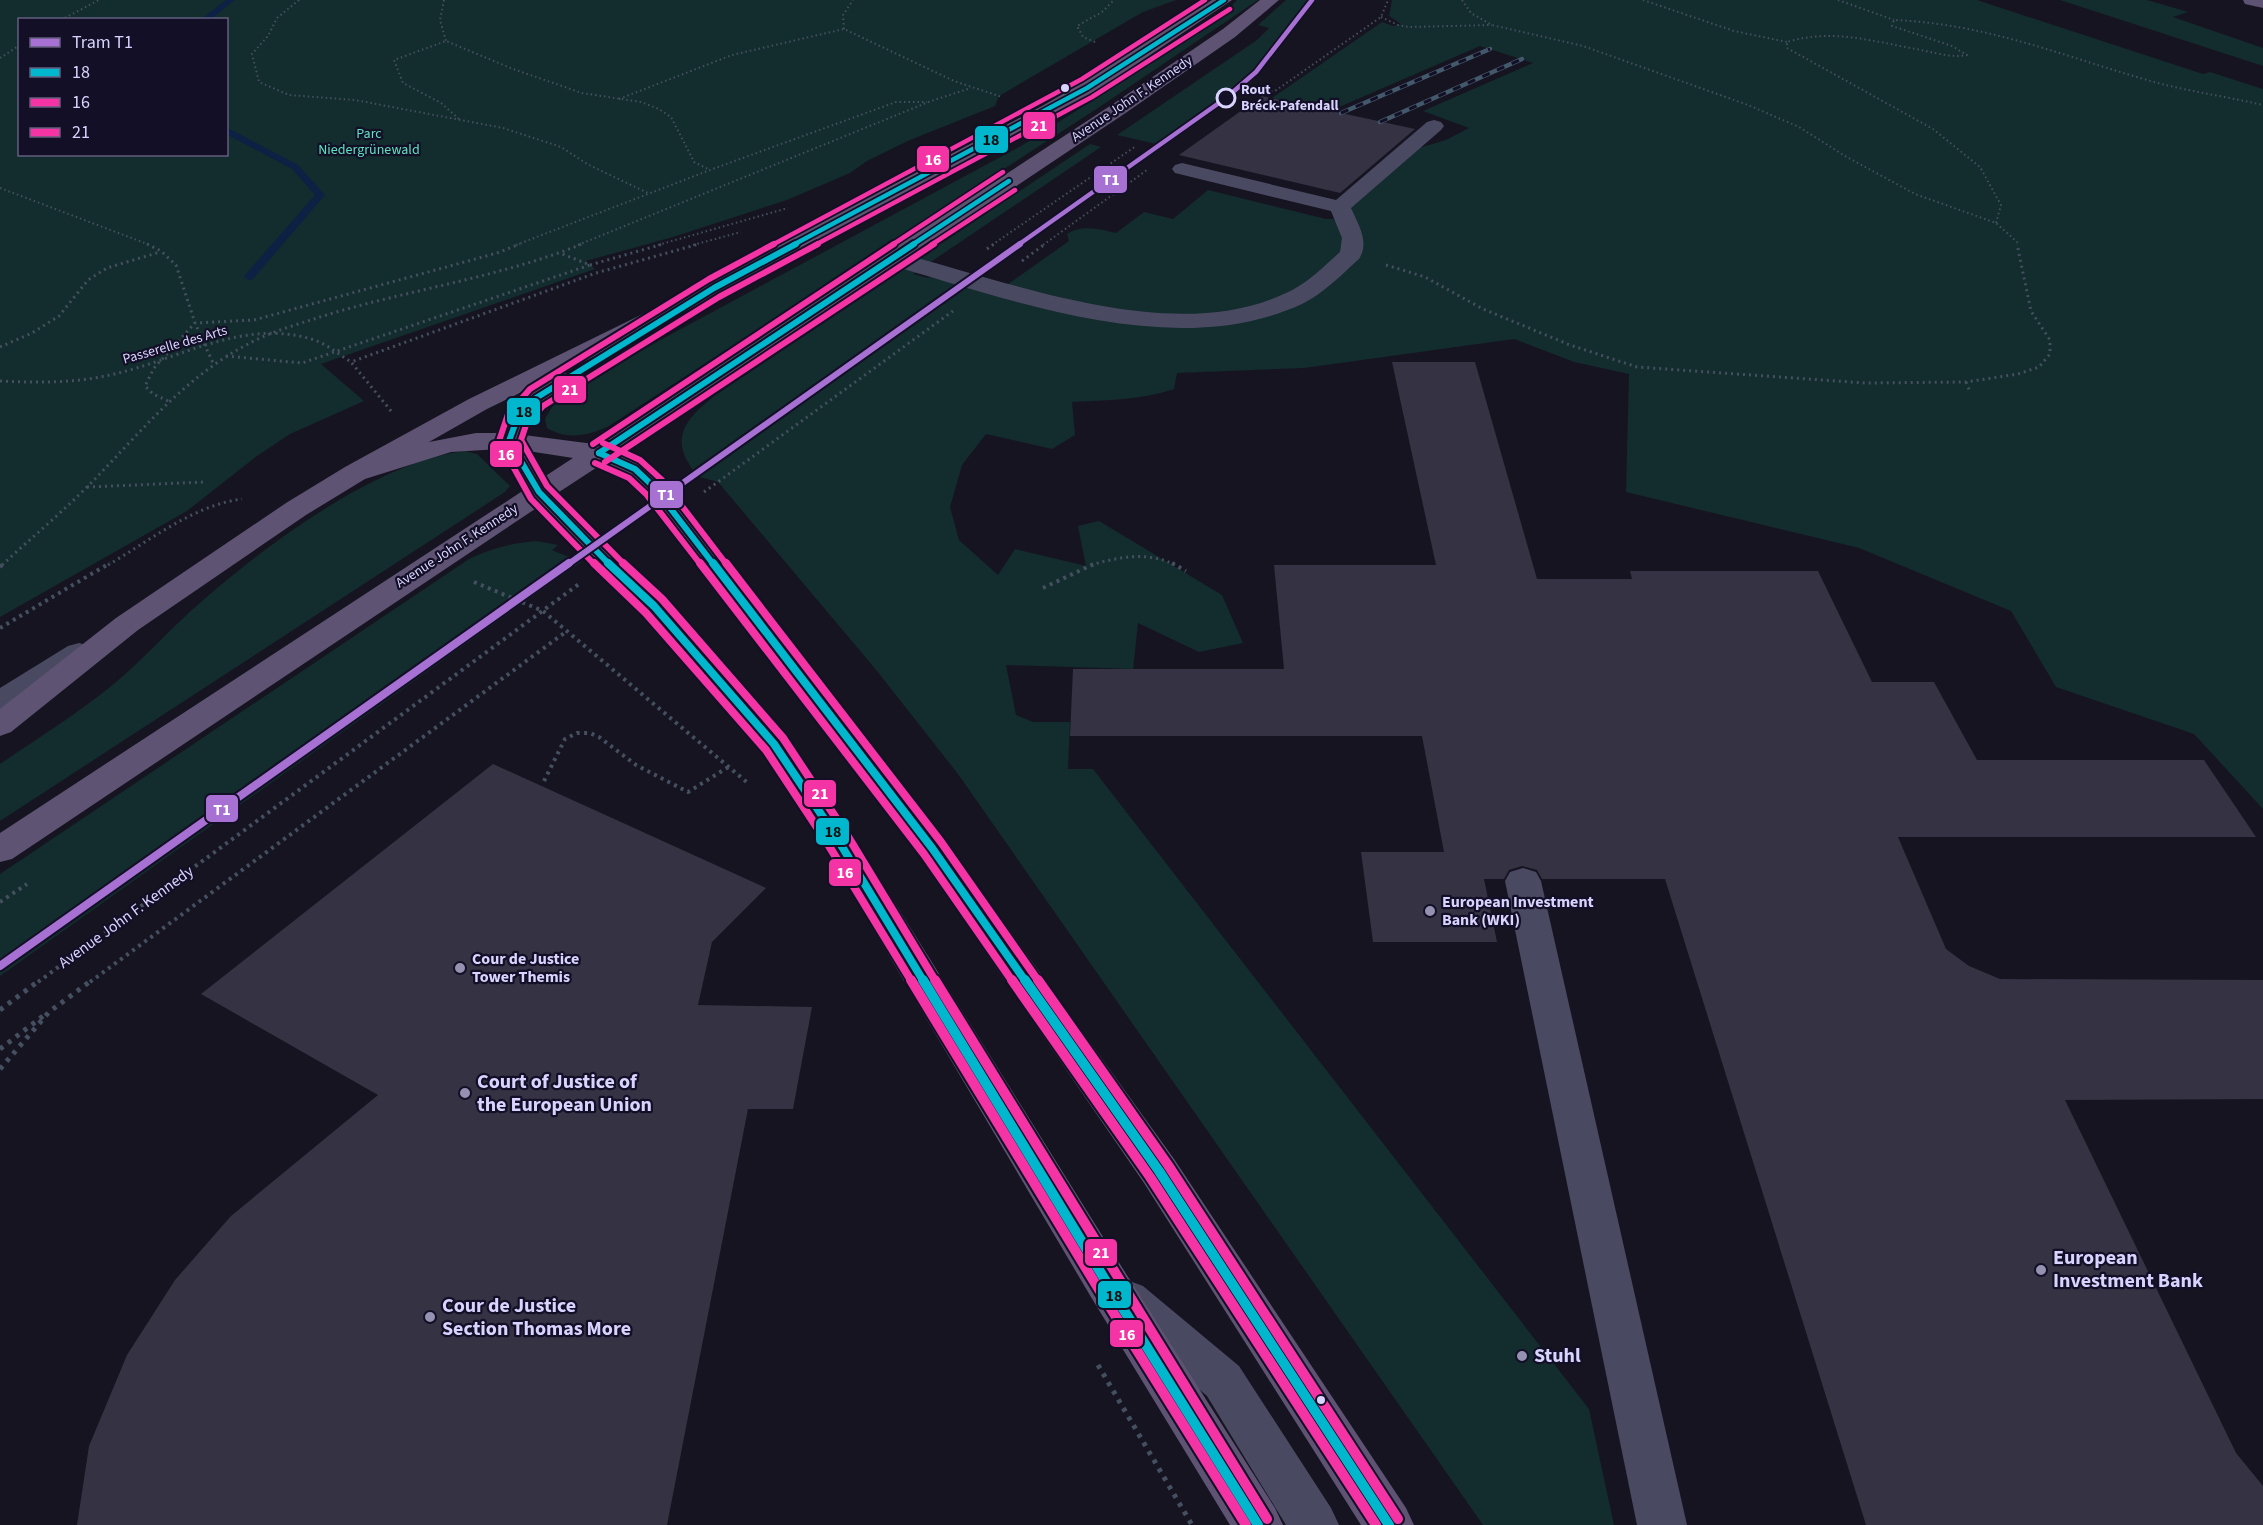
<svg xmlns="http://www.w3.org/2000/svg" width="2263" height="1525" font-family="'Source Sans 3',sans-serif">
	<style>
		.green { fill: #132c2d; fill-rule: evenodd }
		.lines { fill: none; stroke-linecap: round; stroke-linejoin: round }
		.stream { fill: #0d2144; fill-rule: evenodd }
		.building { fill: #343243 }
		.path-far3 { stroke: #44505f; stroke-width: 2; stroke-dasharray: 1.5 3; stroke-linecap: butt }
		.path-far2 { stroke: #44505f; stroke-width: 3; stroke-dasharray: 2 4; stroke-linecap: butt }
		.path-far1 { stroke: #44505f; stroke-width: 4; stroke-dasharray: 3 4.5; stroke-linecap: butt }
		.path { stroke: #44505f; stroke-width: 5; stroke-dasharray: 4 6; stroke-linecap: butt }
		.minor { fill: #4a4962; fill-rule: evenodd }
		.major { fill: #5e5373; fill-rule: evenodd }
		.rail-casing { stroke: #43596b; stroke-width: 4.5 }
		.rail { stroke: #130f26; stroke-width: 3; stroke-dasharray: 8; stroke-linecap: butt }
		.path-bridge { stroke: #44505f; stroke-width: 3; stroke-dasharray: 2 4; stroke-linecap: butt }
		.bus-1-far3-casing { stroke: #130f26; stroke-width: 8 }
		.bus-1-far2-casing { stroke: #130f26; stroke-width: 10 }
		.bus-1-far1-casing { stroke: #130f26; stroke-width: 12 }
		.bus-1-casing { stroke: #130f26; stroke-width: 14 }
		.bus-2-far3-casing { stroke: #130f26; stroke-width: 8 }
		.bus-2-far2-casing { stroke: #130f26; stroke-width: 10 }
		.bus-2-far1-casing { stroke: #130f26; stroke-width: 12 }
		.bus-2-casing { stroke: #130f26; stroke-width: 14 }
		.bus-3-far3-casing { stroke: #130f26; stroke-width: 8 }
		.bus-3-far2-casing { stroke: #130f26; stroke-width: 10 }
		.bus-3-far1-casing { stroke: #130f26; stroke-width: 12 }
		.bus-3-casing { stroke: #130f26; stroke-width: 14 }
		.bus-1-far3 { stroke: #00b7ce; stroke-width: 4.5 }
		.bus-1-far2 { stroke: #00b7ce; stroke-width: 6 }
		.bus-1-far1 { stroke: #00b7ce; stroke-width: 8 }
		.bus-1 { stroke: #00b7ce; stroke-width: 10 }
		.bus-2-far3 { stroke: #f434a5; stroke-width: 4.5 }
		.bus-2-far2 { stroke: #f434a5; stroke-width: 6 }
		.bus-2-far1 { stroke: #f434a5; stroke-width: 8 }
		.bus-2 { stroke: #f434a5; stroke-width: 10 }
		.bus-3-far3 { stroke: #f434a5; stroke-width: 4.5 }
		.bus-3-far2 { stroke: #f434a5; stroke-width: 6 }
		.bus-3-far1 { stroke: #f434a5; stroke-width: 8 }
		.bus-3 { stroke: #f434a5; stroke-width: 10 }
		.tram-1-far2-casing { stroke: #130f26; stroke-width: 8 }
		.tram-1-far1-casing { stroke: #130f26; stroke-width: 10 }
		.tram-1-casing { stroke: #130f26; stroke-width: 12 }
		.tram-1-far2 { stroke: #a771d4; stroke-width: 4.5 }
		.tram-1-far1 { stroke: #a771d4; stroke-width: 6 }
		.tram-1 { stroke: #a771d4; stroke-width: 8 }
		.bus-dot { fill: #d9d4ff; stroke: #130f26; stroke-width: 2 }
		.stop-dot { fill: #130f26; stroke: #d9d4ff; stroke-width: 3 }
		.poi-dot { fill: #9591b1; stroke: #130f26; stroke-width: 2 }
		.labels { text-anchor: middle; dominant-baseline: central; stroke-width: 4.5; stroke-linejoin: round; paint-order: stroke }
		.far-stop-label { font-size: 14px; font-weight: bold; fill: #d9d4ff; stroke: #130f26; text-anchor: start }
		.far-street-label { font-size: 14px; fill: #d9d4ff; stroke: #130f26 }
		.far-park-label { font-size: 14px; fill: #5fe0c0; stroke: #130f26 }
		.poi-label { font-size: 16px; font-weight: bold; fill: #d9d4ff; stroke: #130f26; text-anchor: start }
		.street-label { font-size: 16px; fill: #d9d4ff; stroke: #130f26 }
		.near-poi-label { font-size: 20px; font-weight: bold; fill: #d9d4ff; stroke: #130f26; text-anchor: start }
		.line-badge { stroke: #130f26; stroke-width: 2 }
		.badge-label { font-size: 16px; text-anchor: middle; font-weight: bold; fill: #fff }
		.pale-badge-label { font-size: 16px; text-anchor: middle; font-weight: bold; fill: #111 }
	</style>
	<rect width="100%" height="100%" fill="#161421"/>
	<!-- green -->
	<g class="green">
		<path d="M0,0H1176L1143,12L999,96L995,106L910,140L867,161L850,173L787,200L673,237L586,261L595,269L321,364L364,401L290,434L257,456L187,511L0,617ZM20,20H226V154H20Z"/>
		<path d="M1237,0H1258L1104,104L609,426C588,436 567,440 547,428L545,419L555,402L575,386L1021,146L1216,22Z"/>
		<path d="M1286,0H1317L1250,84L1165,146L1117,135L1257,40L1269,28L1258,25Z"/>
		<path d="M1392,0H1977L2203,74L2210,72L2263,89V809L2194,734L2056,687L2011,611L1859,548L1626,492L1629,374L1574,362L1514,339L1304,368L1177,373L1174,389C1141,400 1107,400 1072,402L1075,435L1052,449L986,434L962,465L950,507L959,540L998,575L1015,549L1086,566L1078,526L1099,521L1222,595L1243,643L1199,652L1138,623L1133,669L1006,665L1016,715L1033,722H1070L1068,769H1093L1589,1409L1614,1525H1483L958,774L877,671L718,482L696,476C692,468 685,459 683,451C676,426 698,410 714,396L1090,144L1101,147L913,274L928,278L931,276L994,294L1069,241L1067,234C1082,224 1100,229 1116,233L1144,212L1173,219L1208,190L1326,219H1354L1350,204L1412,150L1446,140L1469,128L1423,111L1533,63L1480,46L1330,111L1272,98L1382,22L1393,26L1401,24L1389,16Z"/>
		<path d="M2060,0H2147L2188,12L2173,17L2263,48V66Z"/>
		<path d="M465,451L477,454L510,486L505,492L0,821V764C35,740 72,717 105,691C136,667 163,636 192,610C257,551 376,461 465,451Z"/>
		<path d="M537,541L558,545L552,550L581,562L0,976V874L469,559C492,548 512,543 537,541Z"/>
	</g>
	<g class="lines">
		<!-- stream -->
		<g class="stream">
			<path d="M226,0H235L210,20H200Z"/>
			<path d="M226,127L298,165L325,195L253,279L249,280L244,277L245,275L315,195L292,169L226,134Z"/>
		</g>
	</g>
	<!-- building -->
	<g class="building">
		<path d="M1262,96L1341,113L1415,129L1340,193L1179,155Z"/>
		<path d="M1392,362H1475L1537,579H1632L1630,571H1818L1872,682H1934L1977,760H2204L2256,837H1898L1946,949L1969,966L2000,979L2263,980V1099L2065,1100L2236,1453L2263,1486V1525H1866L1665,879H1542L1537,870L1522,866L1509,870L1504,879H1484L1497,942H1373L1361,852H1444L1422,736H1070L1073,669H1284L1274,565H1436Z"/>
		<path d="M493,764L766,888L712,942L698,1005L812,1007L793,1109H748L667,1525H77L89,1446L127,1355L175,1280L231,1216L378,1095L201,994Z"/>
	</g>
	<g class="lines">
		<!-- path-far3 -->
		<g class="path-far3">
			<path d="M299,0L277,18L268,36L252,54L259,82L289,95L355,100L503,128L561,147L587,164L650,194"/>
			<path d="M444,0L440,20L446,41"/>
			<path d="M1462,0L1471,13L1492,25L1583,46L1748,105L1799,127L1845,156L1915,194L1996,223L2017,242L2018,245"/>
			<path d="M1643,0L1734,31L1787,42"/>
			<path d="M1838,0L1894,20"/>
			<path d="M1381,17L1398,25L1409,27L1492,25"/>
			<path d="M61,20L99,0"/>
			<path d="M844,29L843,15L853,0"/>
			<path d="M1095,42L1083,37L1077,26L1102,12L1114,0"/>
			<path d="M0,58L20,45"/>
			<path d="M1253,93L1275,91L1381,17L1388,0"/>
			<path d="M619,99L732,55L844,29L954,81L1002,97"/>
			<path d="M459,119L441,103L403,83L394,60L446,41L513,69L582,93L641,102L659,109L671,117L694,162L710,170"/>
			<path d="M0,188L150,245"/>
			<path d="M1996,223L2001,205L1980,167L1933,129L1787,48V42C1832,28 1876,42 1921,50C1936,53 1951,58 1967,55L1952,46L1892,26L1894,20C1987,24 2060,55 2147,80C2185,91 2224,96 2263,105"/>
			<path d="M516,245L710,170L896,102H927"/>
			<path d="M578,245L931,101L971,88"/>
			<path d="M658,245L788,208"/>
			<path d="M693,245L741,232"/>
			<path d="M992,245L1136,146"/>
			<path d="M1043,245L1147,170"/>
		</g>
		<!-- path-far2 -->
		<g class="path-far2">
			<path d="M147,244L161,251L176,265L195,323L213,363"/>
			<path d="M987,249L994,244"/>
			<path d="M1022,261L1045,244"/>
			<path d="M590,265L663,244"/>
			<path d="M1386,265L1425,277L1483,309L1570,345L1637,367L1865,383L1966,382L2018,374L2039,367L2050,354V340L2031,311L2017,244"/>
			<path d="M0,347L32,333L59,316L88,280L107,268L160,252"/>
			<path d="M226,356L302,363L590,265L560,253"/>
			<path d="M1966,382L1970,392"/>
			<path d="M168,401L153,394L145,386L154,368L195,323L254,320L497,253L520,244"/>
			<path d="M391,411L351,362L596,273L699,244"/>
			<path d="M87,487L205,482"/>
			<path d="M704,492L953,311"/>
			<path d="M2,565C30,539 59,515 86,488C141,433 184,375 256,340C276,330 299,324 320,317C406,290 498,278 582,244"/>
			<path d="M108,565C149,541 194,505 242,499"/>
			<path d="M1091,565C1118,557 1149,551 1175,565"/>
		</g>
		<!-- path-far1 -->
		<g class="path-far1">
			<path d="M1172,563L1186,571"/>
			<path d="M0,567L4,563"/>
			<path d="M474,582L543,611L749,784"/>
			<path d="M1043,588L1096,563"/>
			<path d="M0,628L110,563"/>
			<path d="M544,781L565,739L577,733H590L599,737L636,765L688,792L730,766"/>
			<path d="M0,902L27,884"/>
			<path d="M38,982L579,584"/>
			<path d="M90,982L567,631"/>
		</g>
		<!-- path -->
		<g class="path">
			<path d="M0,1010L40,980"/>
			<path d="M0,1049L43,1016"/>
			<path d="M0,1069L49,1012L92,980"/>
			<path d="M1098,1365L1192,1525"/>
		</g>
		<!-- minor -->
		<g class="minor">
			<path d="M1434,120L1441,122L1444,126L1441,130L1351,208C1358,224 1370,242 1359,259C1341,275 1323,294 1302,304C1173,363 1010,299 883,263L880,258L883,253L891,251C1007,280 1171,348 1286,293C1307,284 1323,267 1340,252L1342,238L1331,211L1175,173L1172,169L1175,165L1182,163L1336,200L1427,122Z"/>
			<path d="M79,643L90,646L94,653L90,660L11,709L0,712V688L68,646Z"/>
			<path d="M1523,868L1536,872L1541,881L1687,1525H1637L1505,881L1510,872Z"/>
			<path d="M1127,1280L1143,1286L1239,1366L1331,1508L1339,1525H1286L1207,1396L1111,1314L1105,1300L1111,1286Z"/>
		</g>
		<!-- major -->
		<g class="major">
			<path d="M1212,0H1232L1101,88L1056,114L722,293L561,373L575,374L578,379L575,384L540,409L524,435L594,444L1113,104L1223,29L1260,0H1279L1235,37L1127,112L619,452L644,463L664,481L944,839L1174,1159L1406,1508L1414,1525H1361L1144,1183L920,857L644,493L626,475L602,464L556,494L665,600L786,736L847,826L1123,1269L1275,1508L1283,1525H1230L1091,1297L823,844L762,752L643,612L538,507L12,859L0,862V833L524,490L500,449L451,452L365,479L306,515L138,630L11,732L0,736V709L116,618L286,503L345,467L469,399L706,283L1042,106L1087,80ZM550,378L522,399L499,433H476L429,442L487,409ZM528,451L573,458L544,477Z"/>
			<path d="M2243,0H2263V8L2245,4Z"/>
		</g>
		<!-- rail casing -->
		<g class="rail-casing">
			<g id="rail">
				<path d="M1341,113L1490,49"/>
				<path d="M1380,122L1522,59"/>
			</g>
		</g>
		<!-- rail -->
		<use href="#rail" class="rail"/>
		<!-- path-bridge -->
		<path class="path-bridge" d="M0,381C37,383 74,383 110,375C176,361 242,318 311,339C326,343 338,354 351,362"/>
		<!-- bus-1-far3 casing -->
		<g class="bus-1-far3-casing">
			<g id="bus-1-far3">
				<path d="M793,245L1087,88L1224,0"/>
				<path d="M912,245L1009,181"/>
			</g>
		</g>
		<!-- bus-1-far2 casing -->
		<g class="bus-1-far2-casing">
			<g id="bus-1-far2">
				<path d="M599,453L635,469L654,487L714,565"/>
				<path d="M599,453L914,244"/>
				<path d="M610,565L539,492L509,441L517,419L536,398L714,288L796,244"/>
			</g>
		</g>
		<!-- bus-1-far1 casing -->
		<g class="bus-1-far1-casing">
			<g id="bus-1-far1">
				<path d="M608,563L654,606L774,744L835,835L924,982"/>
				<path d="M713,563L932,848L1026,982"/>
			</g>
		</g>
		<!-- bus-1 casing -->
		<g class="bus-1-casing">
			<g id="bus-1">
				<path d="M923,980L1107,1283L1258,1525"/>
				<path d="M1025,980L1159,1171L1389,1525"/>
			</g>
		</g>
		<!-- bus-2-far3 casing -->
		<g class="bus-2-far3-casing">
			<g id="bus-2-far3">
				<path d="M772,245L1082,79L1205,0"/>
				<path d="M931,245L1015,190"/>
			</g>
		</g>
		<!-- bus-2-far2 casing -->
		<g class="bus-2-far2-casing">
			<g id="bus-2-far2">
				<path d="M605,462L934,244"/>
				<path d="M595,463L629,478L646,494L701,565"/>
				<path d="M595,565L531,499L499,441L508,414L530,389L709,279L774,244"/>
			</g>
		</g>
		<!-- bus-2-far1 casing -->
		<g class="bus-2-far1-casing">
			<g id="bus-2-far1">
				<path d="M594,563L646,613L766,750L826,841L912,982"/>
				<path d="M700,563L924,854L1013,982"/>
			</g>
		</g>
		<!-- bus-2 casing -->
		<g class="bus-2-casing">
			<g id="bus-2">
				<path d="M911,980L1098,1288L1246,1525"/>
				<path d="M1012,980L1150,1177L1376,1525"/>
			</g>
		</g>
		<!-- bus-3-far3 casing -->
		<g class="bus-3-far3-casing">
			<g id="bus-3-far3">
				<path d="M815,245L1092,97L1230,9"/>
				<path d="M892,245L1003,172"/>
			</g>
		</g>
		<!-- bus-3-far2 casing -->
		<g class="bus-3-far2-casing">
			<g id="bus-3-far2">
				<path d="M603,443L640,460L662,480L727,565"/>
				<path d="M593,444L894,244"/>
				<path d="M625,565L547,486L521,440L526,425L543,406L719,297L818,244"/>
			</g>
		</g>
		<!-- bus-3-far1 casing -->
		<g class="bus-3-far1-casing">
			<g id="bus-3-far1">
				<path d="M623,563L662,599L783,738L844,830L936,982"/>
				<path d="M726,563L941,842L1039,982"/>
			</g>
		</g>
		<!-- bus-3 casing -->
		<g class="bus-3-casing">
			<g id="bus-3">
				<path d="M935,980L1267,1519"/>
				<path d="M1038,980L1168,1165L1398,1519"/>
			</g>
		</g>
		<!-- bus-1-far3 -->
		<use href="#bus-1-far3" class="bus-1-far3"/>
		<!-- bus-1-far2 -->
		<use href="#bus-1-far2" class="bus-1-far2"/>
		<!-- bus-1-far1 -->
		<use href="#bus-1-far1" class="bus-1-far1"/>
		<!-- bus-1 -->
		<use href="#bus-1" class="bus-1"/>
		<!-- bus-2-far3 -->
		<use href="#bus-2-far3" class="bus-2-far3"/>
		<!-- bus-2-far2 -->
		<use href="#bus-2-far2" class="bus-2-far2"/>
		<!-- bus-2-far1 -->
		<use href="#bus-2-far1" class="bus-2-far1"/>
		<!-- bus-2 -->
		<use href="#bus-2" class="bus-2"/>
		<!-- bus-3-far3 -->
		<use href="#bus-3-far3" class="bus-3-far3"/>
		<!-- bus-3-far2 -->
		<use href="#bus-3-far2" class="bus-3-far2"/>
		<!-- bus-3-far1 -->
		<use href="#bus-3-far1" class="bus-3-far1"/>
		<!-- bus-3 -->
		<use href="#bus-3" class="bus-3"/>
		<!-- tram-1-far2 casing -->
		<g class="tram-1-far2-casing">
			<path id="tram-1-far2" d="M1018,245L1226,98L1256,72L1312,0"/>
		</g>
		<!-- tram-1-far1 casing -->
		<g class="tram-1-far1-casing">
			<path id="tram-1-far1" d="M567,565L1020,244"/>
		</g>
		<!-- tram-1 casing -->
		<g class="tram-1-casing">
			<path id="tram-1" d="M0,966L569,563"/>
		</g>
		<!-- tram-1-far2 -->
		<use href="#tram-1-far2" class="tram-1-far2"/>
		<!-- tram-1-far1 -->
		<use href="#tram-1-far1" class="tram-1-far1"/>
		<!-- tram-1 -->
		<use href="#tram-1" class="tram-1"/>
	</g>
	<!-- markers -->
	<g class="bus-dot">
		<circle cx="1065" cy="88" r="5"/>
		<circle cx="1321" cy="1400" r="5"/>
	</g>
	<circle class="stop-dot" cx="1226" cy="98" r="9"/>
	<g class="poi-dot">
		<circle cx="1430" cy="911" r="6"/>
		<circle cx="460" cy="968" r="6"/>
		<circle cx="465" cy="1093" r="6"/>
		<circle cx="2041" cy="1270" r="6"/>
		<circle cx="430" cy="1317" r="6"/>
		<circle cx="1522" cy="1356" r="6"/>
	</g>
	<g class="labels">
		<!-- far-stop labels -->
		<g class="far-stop-label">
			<text x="1241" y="90">Rout<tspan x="1241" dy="16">Bréck-Pafendall</tspan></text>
		</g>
		<!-- far-street labels -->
		<g class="far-street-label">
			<text transform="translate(1132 99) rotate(-34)">Avenue John F. Kennedy</text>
			<text transform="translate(175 345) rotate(-16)">Passerelle des Arts</text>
			<text transform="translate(457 546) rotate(-33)">Avenue John F. Kennedy</text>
		</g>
		<!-- far-park labels -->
		<g class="far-park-label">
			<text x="369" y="134">Parc<tspan x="369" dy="16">Niedergrünewald</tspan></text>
		</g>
		<!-- poi labels -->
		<g class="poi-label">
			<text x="1442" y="902">European Investment<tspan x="1442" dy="18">Bank (WKI)</tspan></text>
			<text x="472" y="959">Cour de Justice<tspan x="472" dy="18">Tower Themis</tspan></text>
		</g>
		<!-- street labels -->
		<g class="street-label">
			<text transform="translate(126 917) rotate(-36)">Avenue John F. Kennedy</text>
		</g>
		<!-- near-poi labels -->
		<g class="near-poi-label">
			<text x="477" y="1082">Court of Justice of<tspan x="477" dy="23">the European Union</tspan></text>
			<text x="2053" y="1258">European<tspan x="2053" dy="23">Investment Bank</tspan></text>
			<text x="442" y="1306">Cour de Justice<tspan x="442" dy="23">Section Thomas More</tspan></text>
			<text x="1534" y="1356">Stuhl</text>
		</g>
	</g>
	<g class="line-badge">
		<rect x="1022" y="111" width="34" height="29" rx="6" fill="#f434a5"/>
		<rect x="974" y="125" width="35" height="29" rx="6" fill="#00b7ce"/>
		<rect x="916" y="145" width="34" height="28" rx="6" fill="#f434a5"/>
		<rect x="1093" y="165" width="35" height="29" rx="6" fill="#a771d4"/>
		<rect x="553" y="375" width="34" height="29" rx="6" fill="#f434a5"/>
		<rect x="506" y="397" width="35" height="29" rx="6" fill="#00b7ce"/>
		<rect x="489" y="440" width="34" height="28" rx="6" fill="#f434a5"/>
		<rect x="649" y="480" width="35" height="29" rx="6" fill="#a771d4"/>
		<rect x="803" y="779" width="34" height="29" rx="6" fill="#f434a5"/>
		<rect x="205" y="794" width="34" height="29" rx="6" fill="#a771d4"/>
		<rect x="815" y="817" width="35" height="29" rx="6" fill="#00b7ce"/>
		<rect x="828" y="858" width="34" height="29" rx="6" fill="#f434a5"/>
		<rect x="1084" y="1238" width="34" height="29" rx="6" fill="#f434a5"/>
		<rect x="1097" y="1280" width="35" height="29" rx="6" fill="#00b7ce"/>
		<rect x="1109" y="1319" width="35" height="29" rx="6" fill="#f434a5"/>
	</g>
	<g class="badge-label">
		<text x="1039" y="131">21</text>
		<text x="933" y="165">16</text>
		<text x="1111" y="185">T1</text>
		<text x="570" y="395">21</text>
		<text x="506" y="460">16</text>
		<text x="666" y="500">T1</text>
		<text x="820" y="799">21</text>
		<text x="222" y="815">T1</text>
		<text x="845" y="878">16</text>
		<text x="1101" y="1258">21</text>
		<text x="1127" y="1340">16</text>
	</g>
	<g class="pale-badge-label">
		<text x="991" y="145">18</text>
		<text x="524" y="417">18</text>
		<text x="833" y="837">18</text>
		<text x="1114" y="1301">18</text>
	</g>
	<!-- legend -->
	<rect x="18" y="18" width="210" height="138" fill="#130f26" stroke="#625e7d" stroke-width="1.5"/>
	<rect x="30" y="38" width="30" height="9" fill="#a771d4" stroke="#625e7d" stroke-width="1.5"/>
	<text x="72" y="48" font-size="18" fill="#d9d4ff">Tram T1</text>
	<rect x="30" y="68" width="30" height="9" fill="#00b7ce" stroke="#625e7d" stroke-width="1.5"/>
	<text x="72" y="78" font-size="18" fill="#d9d4ff">18</text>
	<rect x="30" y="98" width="30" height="9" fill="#f434a5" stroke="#625e7d" stroke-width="1.5"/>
	<text x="72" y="108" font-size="18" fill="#d9d4ff">16</text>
	<rect x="30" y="128" width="30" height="9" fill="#f434a5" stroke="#625e7d" stroke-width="1.5"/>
	<text x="72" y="138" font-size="18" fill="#d9d4ff">21</text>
</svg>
